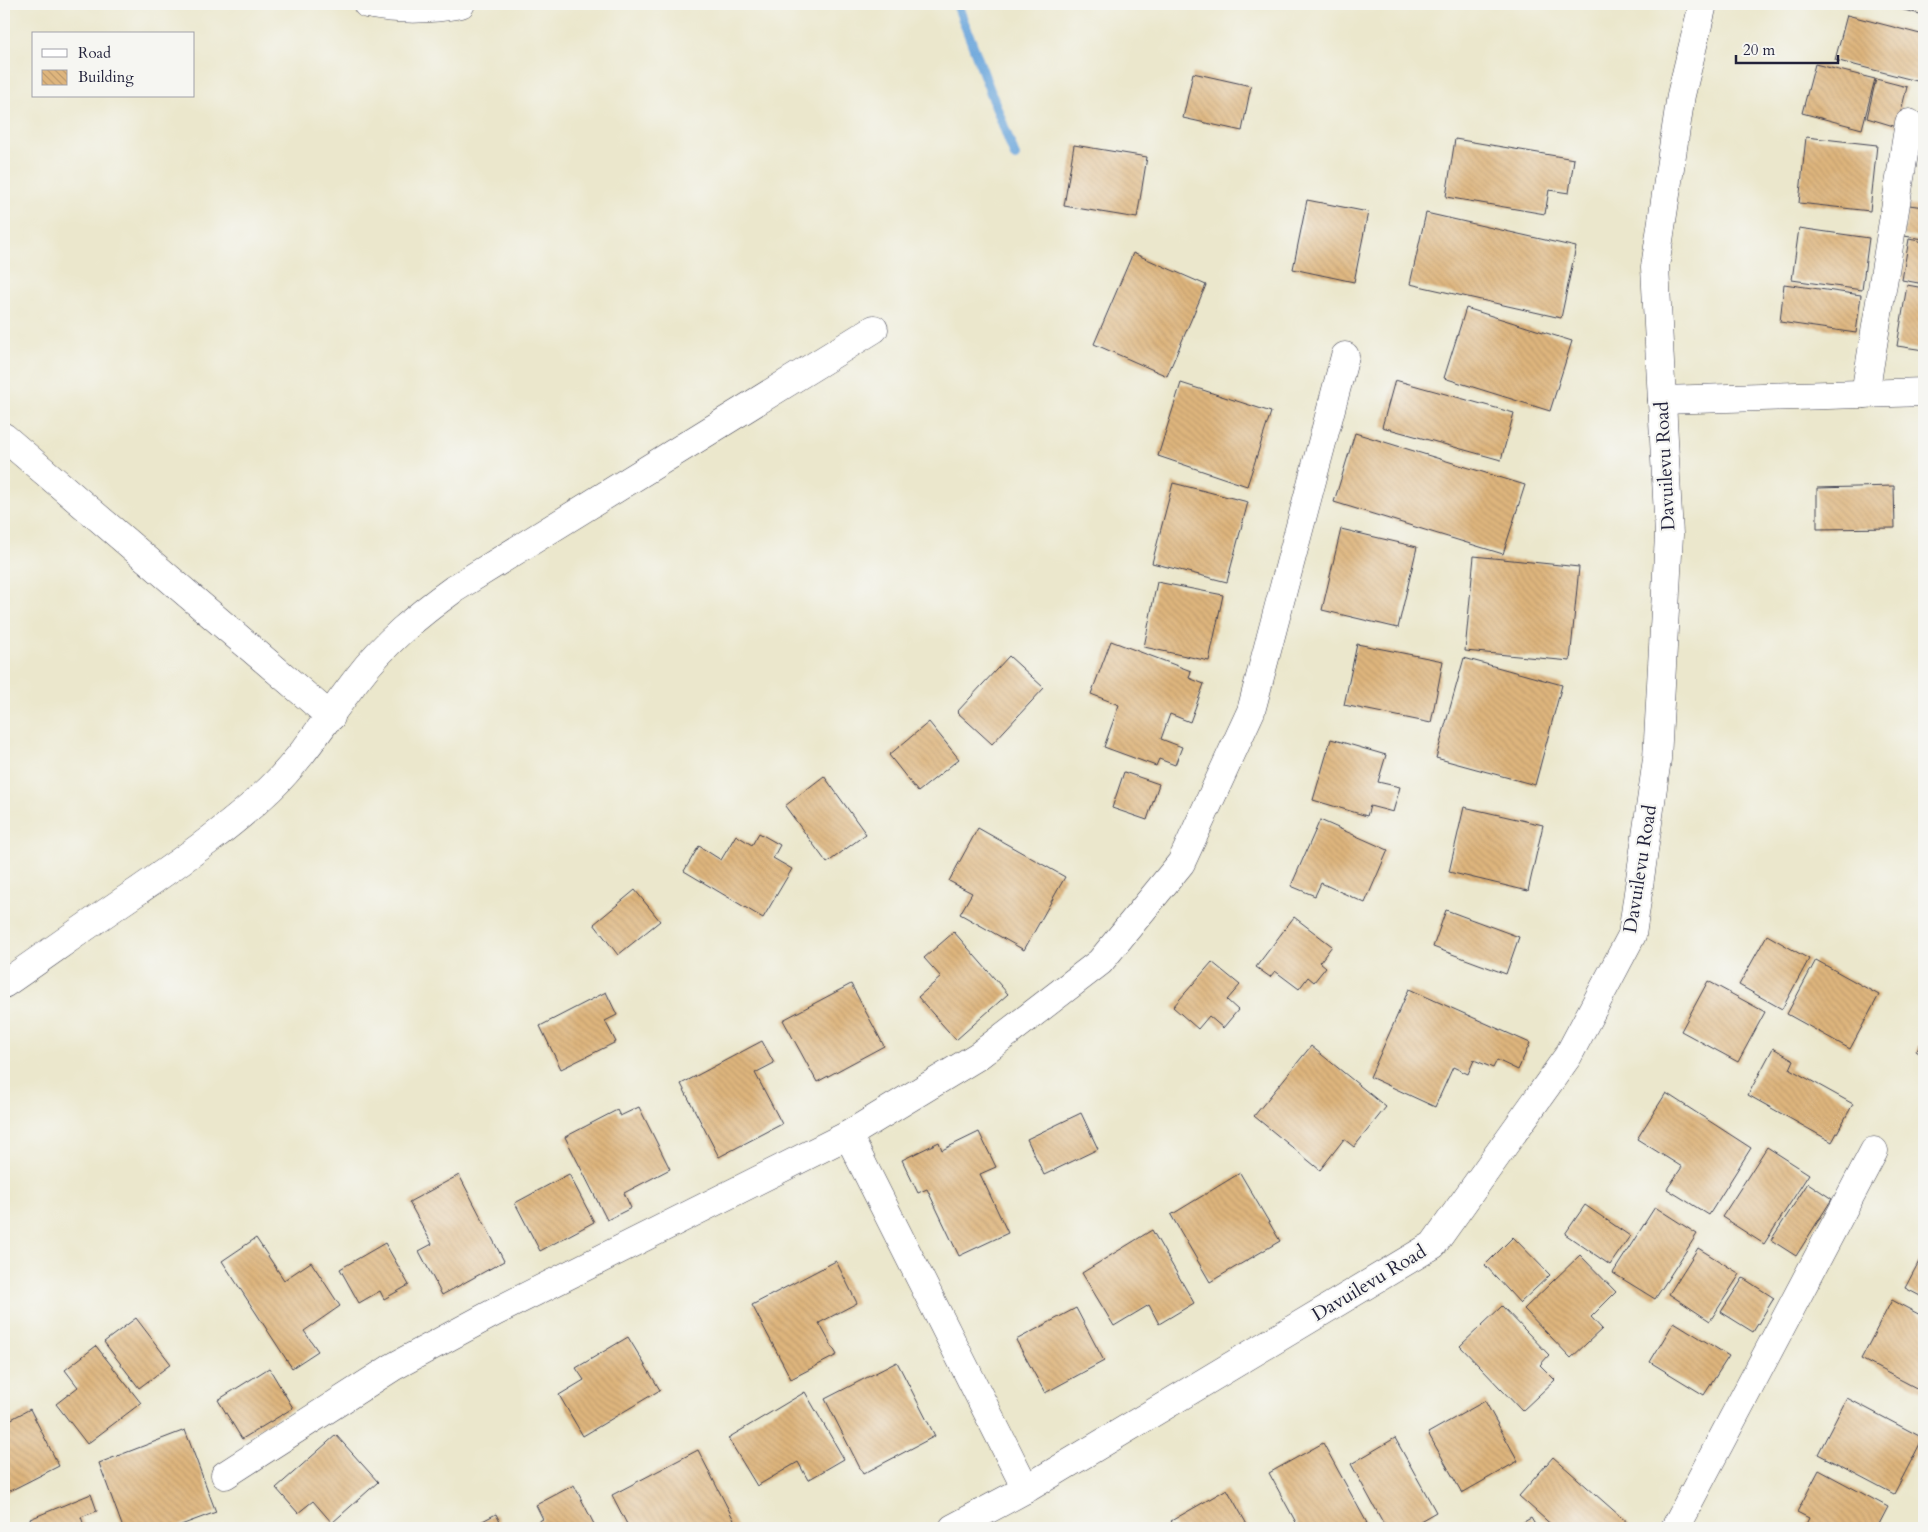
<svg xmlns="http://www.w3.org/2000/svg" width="1928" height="1532" font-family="Cardo,serif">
	<defs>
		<pattern id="building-back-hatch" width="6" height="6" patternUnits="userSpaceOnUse" patternTransform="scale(1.25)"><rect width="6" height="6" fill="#deb57d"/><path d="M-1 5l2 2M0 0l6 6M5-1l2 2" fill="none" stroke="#be9b6d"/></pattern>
	</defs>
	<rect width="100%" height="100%" fill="#f6f6f2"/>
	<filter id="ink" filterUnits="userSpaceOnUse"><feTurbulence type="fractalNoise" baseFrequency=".02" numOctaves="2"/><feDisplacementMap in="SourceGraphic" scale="10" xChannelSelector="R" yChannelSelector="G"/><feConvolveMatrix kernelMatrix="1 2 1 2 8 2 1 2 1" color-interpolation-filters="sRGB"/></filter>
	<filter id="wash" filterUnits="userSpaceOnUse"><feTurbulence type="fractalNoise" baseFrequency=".0096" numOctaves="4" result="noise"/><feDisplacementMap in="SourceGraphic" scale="20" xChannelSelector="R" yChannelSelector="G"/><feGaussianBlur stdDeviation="1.12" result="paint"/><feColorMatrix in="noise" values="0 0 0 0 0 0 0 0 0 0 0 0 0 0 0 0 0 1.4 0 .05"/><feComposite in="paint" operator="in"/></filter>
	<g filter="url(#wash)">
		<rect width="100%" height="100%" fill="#ebe7cc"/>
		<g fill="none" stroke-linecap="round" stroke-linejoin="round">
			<path stroke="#6ba6db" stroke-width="10" d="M957 4 1015 156"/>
		</g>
		<g id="blocks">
			<g fill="url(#building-back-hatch)">
				<path d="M1901 4H1924V15L1900 9Z"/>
				<path d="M1847 15 1924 35V70L1921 82 1835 60Z"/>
				<path d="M1815 64 1875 79 1862 129 1802 113Z"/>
				<path d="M1193 73 1251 86 1242 131 1183 118Z"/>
				<path d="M1876 79 1907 87 1897 127 1867 118Z"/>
				<path d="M1806 137 1877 145 1870 211 1799 203Z"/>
				<path d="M1455 139 1574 159 1569 193 1549 190 1545 214 1446 197Z"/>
				<path d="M1074 145 1147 157 1137 218 1064 206Z"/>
				<path d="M1307 200 1368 212 1354 282 1293 269Z"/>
				<path d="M1909 205 1924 207V239L1904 236Z"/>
				<path d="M1426 213 1576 247 1561 318 1410 284Z"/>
				<path d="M1799 228 1869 238 1862 290 1792 280Z"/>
				<path d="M1909 239 1924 242V284L1902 280Z"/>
				<path d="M1133 253 1206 285 1167 376 1094 344Z"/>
				<path d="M1784 284 1861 295 1856 333 1780 322Z"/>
				<path d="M1907 285 1924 288V350L1897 346Z"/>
				<path d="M1466 308 1572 341 1550 411 1444 378Z"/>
				<path d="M1395 380 1514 413 1501 460 1382 427Z"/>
				<path d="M1181 383 1271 412 1247 486 1158 456Z"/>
				<path d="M1355 433 1525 485 1503 554 1334 502Z"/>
				<path d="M1173 483 1248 502 1227 582 1152 563Z"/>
				<path d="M1894 486 1895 528 1817 529V488Z"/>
				<path d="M1341 529 1417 547 1398 628 1322 610Z"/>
				<path d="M1474 556 1579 567 1570 661 1465 651Z"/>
				<path d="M1157 582 1223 595 1209 661 1144 647Z"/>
				<path d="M1111 641 1191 671 1189 678 1204 684 1190 722 1170 714 1161 739 1182 747 1175 765 1159 759 1156 766 1104 747 1119 705 1091 694Z"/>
				<path d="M1357 644 1443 661 1431 723 1344 705Z"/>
				<path d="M1009 656 1044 688 992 744 957 712Z"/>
				<path d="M1464 658 1562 685 1535 785 1436 758Z"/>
				<path d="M929 722 959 759 918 792 889 755Z"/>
				<path d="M1331 739 1386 755 1378 782 1400 787 1393 812 1370 806 1367 816 1313 800Z"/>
				<path d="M1124 772 1159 784 1147 820 1112 808Z"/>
				<path d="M824 776 866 834 827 863 785 806Z"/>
				<path d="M1464 807 1543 825 1528 891 1449 872Z"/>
				<path d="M1320 820 1388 850 1365 903 1321 883 1315 896 1291 886Z"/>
				<path d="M978 828 1065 877 1024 950 960 914 972 893 949 881Z"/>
				<path d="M759 833 780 845 773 858 792 869 763 918 684 871 699 846 721 860 736 835 752 845Z"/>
				<path d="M635 890 660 921 618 955 594 924Z"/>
				<path d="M1446 910 1519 937 1506 974 1433 947Z"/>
				<path d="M1294 917 1332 946 1320 962 1326 967 1314 982 1308 977 1299 989 1275 971 1270 977 1256 967Z"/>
				<path d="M954 932 1008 994 956 1040 918 997 941 977 924 958Z"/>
				<path d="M1767 935 1809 959 1782 1009 1739 985Z"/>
				<path d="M1816 960 1879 995 1850 1049 1787 1014Z"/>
				<path d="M1212 962 1240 985 1227 1000 1238 1010 1223 1028 1209 1016 1198 1029 1173 1007Z"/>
				<path d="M1708 981 1765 1012 1738 1062 1681 1031Z"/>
				<path d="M851 984 884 1046 817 1082 783 1020Z"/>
				<path d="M1409 989 1530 1043 1518 1070 1497 1060 1493 1068 1474 1060 1468 1074 1453 1067 1435 1107 1370 1077Z"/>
				<path d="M606 992 617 1015 605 1021 616 1042 561 1069 540 1026Z"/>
				<path d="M1924 1038V1056L1916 1051Z"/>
				<path d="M762 1041 774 1063 755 1073 782 1124 719 1157 681 1084Z"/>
				<path d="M1311 1046 1386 1107 1354 1147 1344 1139 1320 1170 1254 1116Z"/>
				<path d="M1773 1048 1794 1060 1790 1069 1853 1104 1832 1142 1748 1095Z"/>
				<path d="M1666 1093 1751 1148 1709 1215 1667 1189 1682 1167 1637 1139Z"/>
				<path d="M639 1107 670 1169 624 1193 631 1208 607 1220 565 1137 617 1110 620 1116Z"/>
				<path d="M1081 1113 1098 1149 1044 1175 1027 1139Z"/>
				<path d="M979 1132 996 1167 980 1174 1008 1233 959 1256 927 1189 918 1193 902 1160 939 1142 942 1150Z"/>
				<path d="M1767 1147 1809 1174 1764 1244 1722 1217Z"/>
				<path d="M1240 1173 1280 1241 1210 1282 1171 1215Z"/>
				<path d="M569 1174 594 1222 540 1251 515 1203Z"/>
				<path d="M459 1175 504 1261 442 1295 419 1251 432 1244 409 1202Z"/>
				<path d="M1808 1183 1832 1199 1796 1256 1771 1240Z"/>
				<path d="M1585 1205 1630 1236 1610 1265 1565 1234Z"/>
				<path d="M1655 1207 1697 1234 1655 1299 1613 1273Z"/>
				<path d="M1152 1230 1194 1303 1159 1324 1149 1305 1114 1326 1082 1273Z"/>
				<path d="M1513 1237 1550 1275 1520 1303 1485 1265Z"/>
				<path d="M256 1238 284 1280 311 1262 340 1306 304 1331 318 1351 292 1368 222 1261Z"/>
				<path d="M385 1243 409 1285 384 1299 380 1291 359 1303 340 1269Z"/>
				<path d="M1698 1248 1740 1274 1710 1321 1669 1294Z"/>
				<path d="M1924 1252V1298L1905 1288Z"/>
				<path d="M1580 1255 1616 1292 1591 1317 1602 1329 1571 1358 1524 1309Z"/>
				<path d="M836 1261 857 1303 819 1323 837 1355 791 1379 752 1305Z"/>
				<path d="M1743 1278 1774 1298 1753 1332 1721 1312Z"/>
				<path d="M1892 1300 1924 1317V1392L1861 1359Z"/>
				<path d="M1502 1306 1549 1355 1540 1365 1555 1380 1522 1411 1460 1346Z"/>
				<path d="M1076 1308 1104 1361 1045 1393 1016 1340Z"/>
				<path d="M136 1318 171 1364 139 1388 104 1342Z"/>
				<path d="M1674 1322 1729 1356 1704 1395 1650 1362Z"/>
				<path d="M628 1337 660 1390 583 1436 559 1395 584 1380 576 1368Z"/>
				<path d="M96 1346 141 1403 87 1444 56 1404 78 1387 65 1370Z"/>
				<path d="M897 1362 935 1436 863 1474 825 1399Z"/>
				<path d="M269 1368 293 1408 242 1439 218 1400Z"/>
				<path d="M805 1392 844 1459 808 1480 798 1462 757 1486 728 1438Z"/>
				<path d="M1847 1398 1923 1438 1894 1494 1818 1454Z"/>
				<path d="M1485 1401 1518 1461 1462 1493 1428 1433Z"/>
				<path d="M30 1409 59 1466 4 1494V1423Z"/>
				<path d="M185 1430 216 1512 173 1528H123L99 1463Z"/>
				<path d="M336 1435 378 1482 332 1523 313 1501 298 1513 276 1488Z"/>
				<path d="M1395 1438 1436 1512 1408 1528H1386L1351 1464Z"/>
				<path d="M1323 1443 1367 1523 1357 1528H1299L1269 1473Z"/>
				<path d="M698 1450 738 1528H629L612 1495Z"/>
				<path d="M1553 1457 1629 1524 1626 1528H1555L1519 1496Z"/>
				<path d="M1819 1470 1888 1507 1877 1528H1804L1809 1518 1797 1512Z"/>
				<path d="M574 1485 596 1528H525L543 1519 536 1505Z"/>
				<path d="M1227 1489 1249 1528H1176L1171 1521Z"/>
				<path d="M91 1494 97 1511 81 1517 85 1528H33L30 1519Z"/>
				<path d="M496 1514 503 1528H469Z"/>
				<path d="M1531 1518 1537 1528H1513Z"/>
			</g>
		</g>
	</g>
	<g filter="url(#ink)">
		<use href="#blocks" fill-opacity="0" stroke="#404051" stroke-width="1"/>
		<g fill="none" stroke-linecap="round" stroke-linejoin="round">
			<defs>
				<g id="minor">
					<path d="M367 4C397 10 430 10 461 4"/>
					<path d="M1865 394 1909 123"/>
					<path d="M1662 400 1924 392"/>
					<path d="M4 437 331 717"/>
					<path d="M4 984C49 953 93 921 138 891 184 859 229 828 270 789 304 756 328 716 357 679 384 643 418 615 454 589L874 329"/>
					<path d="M848 1135 1026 1489"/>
					<path d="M225 1475 393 1367 497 1311 848 1135 978 1056 1100 962 1181 863 1251 711 1345 356"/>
					<path d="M953 1528 1026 1489 1433 1245 1568 1056 1632 935 1657 759 1669 535 1655 267 1681 95 1703 4"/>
					<path d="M1675 1528 1874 1151"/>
				</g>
			</defs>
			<use href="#minor" stroke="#404051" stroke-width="29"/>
			<use href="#minor" stroke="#fff" stroke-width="28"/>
		</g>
	</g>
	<g text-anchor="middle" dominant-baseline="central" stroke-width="4.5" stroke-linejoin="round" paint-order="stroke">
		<g font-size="19" fill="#22223b" stroke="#f6f6f2">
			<text transform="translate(1665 466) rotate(-93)">Davuilevu Road</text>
			<text transform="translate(1640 869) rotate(-81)">Davuilevu Road</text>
			<text transform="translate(1369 1283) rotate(-31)">Davuilevu Road</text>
		</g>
	</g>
	<rect width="1928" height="1532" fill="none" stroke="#f6f6f2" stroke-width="20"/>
	<rect x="32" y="32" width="162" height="65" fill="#f6f6f2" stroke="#a1a1a9"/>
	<rect x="42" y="49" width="25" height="8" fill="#ffffff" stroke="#a1a1a9"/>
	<text x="78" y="58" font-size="15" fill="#22223b">Road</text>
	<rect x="42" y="70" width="25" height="15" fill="url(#building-back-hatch)" stroke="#a1a1a9"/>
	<text x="78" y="82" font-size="15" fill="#22223b">Building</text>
	<path d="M1736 55v8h102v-8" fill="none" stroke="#22223b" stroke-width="2.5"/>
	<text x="1743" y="55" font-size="15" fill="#22223b" stroke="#f6f6f2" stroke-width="4" paint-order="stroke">20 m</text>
</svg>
